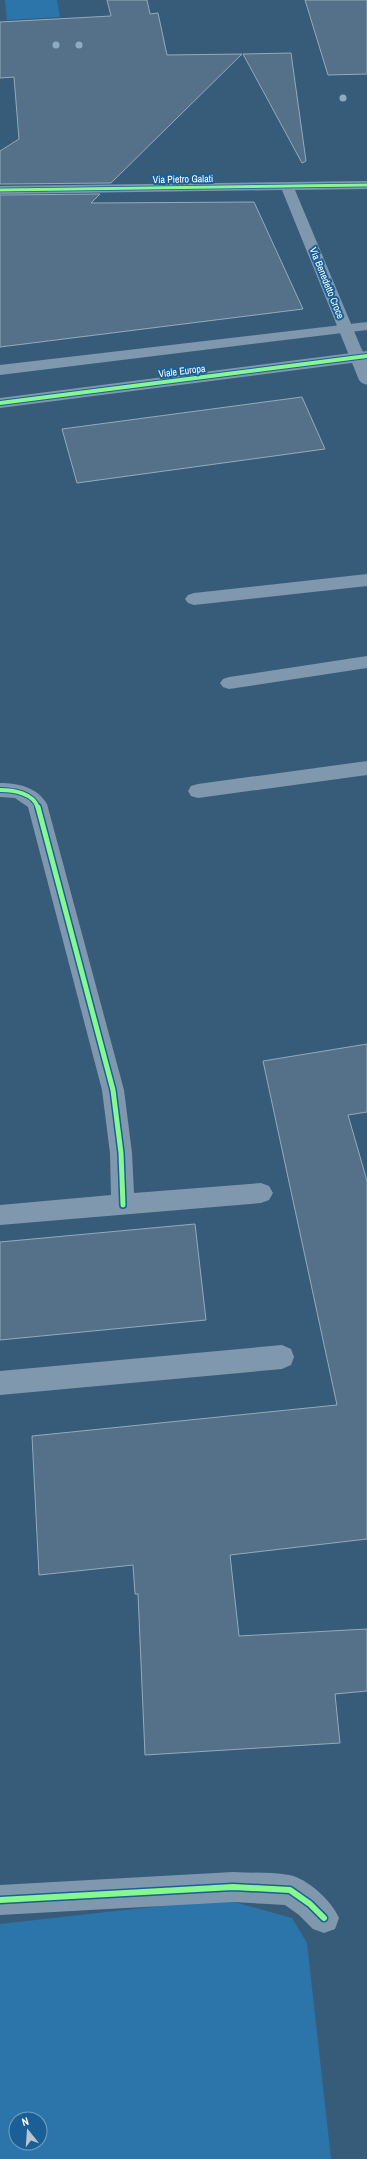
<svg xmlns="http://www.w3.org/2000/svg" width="367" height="2159" font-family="'Archivo Narrow',sans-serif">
	<rect width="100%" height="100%" fill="#375c7a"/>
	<g fill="#2c75ab" fill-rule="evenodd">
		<path d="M5 0H57L60 17 7 20Z"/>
		<path d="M223 1899 292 1918 307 1943 331 2159H0V1924ZM16 2119H40V2143H16Z"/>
	</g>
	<g fill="#547189" stroke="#94aaba">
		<path d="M107 0H147L150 14 158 13 167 55 242 54 111 183 0 184V151L19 139 14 77 0 78V22L111 16Z"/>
		<path d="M305 0H367V74L328 75Z"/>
		<path d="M291 53 306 161 302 163 243 54Z"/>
		<path d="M100 194 91 203 254 202 303 309 0 347V195Z"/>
		<path d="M302 397 325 449 77 483 62 429Z"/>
		<path d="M367 1044V1112L348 1115 367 1181V1539L230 1555 239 1636 367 1629V1691L335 1694 340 1743 145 1755 138 1594H135L133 1565 39 1575 32 1436 337 1405 263 1061Z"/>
		<path d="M195 1224 206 1320 0 1340V1242Z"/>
	</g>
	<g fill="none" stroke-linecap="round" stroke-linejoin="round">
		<g fill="#8098ad" fill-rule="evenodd">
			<path d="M367 181V189L295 190 367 362V385L362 383 359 380 282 190 0 194V186Z"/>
			<path d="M367 574V586L194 605 188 603 185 599 188 595 194 593Z"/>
			<path d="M367 656V668L229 689 223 687 220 683 223 679 229 677Z"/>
			<path d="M367 761V775L198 798 191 796 188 791 191 786 198 784Z"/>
			<path d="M0 783C18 783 37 787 47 804L124 1090 132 1153 134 1193 261 1183 269 1186 273 1193 269 1200 261 1203 0 1225V1205L111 1195 110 1153 102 1090 28 807 15 798 0 797Z"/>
			<path d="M282 1345 291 1349 294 1357 291 1365 282 1369 0 1395V1371Z"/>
			<path d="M233 1872C251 1873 271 1872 289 1875 307 1878 332 1901 339 1918L335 1929 324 1933 313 1929 299 1915 285 1905 233 1902 0 1915V1885Z"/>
		</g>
		<g fill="#8098ad" fill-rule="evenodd">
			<path d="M367 322V330L0 375V365Z"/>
			<path d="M367 351V361L0 408V398Z"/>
		</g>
		<defs>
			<path id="cycleway-far3" d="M0 190 367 185"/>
			<g id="cycleway-far2">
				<path d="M0 403 367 356"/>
				<path d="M0 790C13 790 34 793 38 808"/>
			</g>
			<path id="cycleway-far1" d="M38 807 113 1090 121 1153 123 1205"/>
			<path id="cycleway" d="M0 1900 233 1887 290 1890 310 1904 324 1918"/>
		</defs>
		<use href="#cycleway-far3" stroke="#1a6097" stroke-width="4.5"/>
		<use href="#cycleway-far2" stroke="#1a6097" stroke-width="6"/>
		<use href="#cycleway-far1" stroke="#1a6097" stroke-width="8"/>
		<use href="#cycleway" stroke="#1a6097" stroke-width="9"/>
		<use href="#cycleway-far3" stroke="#87f88f" stroke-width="3"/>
		<use href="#cycleway-far2" stroke="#87f88f" stroke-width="4"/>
		<use href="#cycleway-far1" stroke="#87f88f" stroke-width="5"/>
		<use href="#cycleway" stroke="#87f88f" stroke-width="6"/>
	</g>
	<g fill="#8dabc1">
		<circle cx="56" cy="45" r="3.5"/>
		<circle cx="79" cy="45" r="3.5"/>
		<circle cx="343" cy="98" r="3.5"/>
	</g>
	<g text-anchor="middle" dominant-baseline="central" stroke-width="4" stroke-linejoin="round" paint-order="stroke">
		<g font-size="10" fill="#fff" stroke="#1a6097">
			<text transform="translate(183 179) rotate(-1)">Via Pietro Galati</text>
			<text transform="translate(327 283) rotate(68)">Via Benedetto Croce</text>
			<text transform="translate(182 371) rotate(-7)">Viale Europa</text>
		</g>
	</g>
	<g transform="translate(28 2131) rotate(343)"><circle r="19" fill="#1a6097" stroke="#76a0c1"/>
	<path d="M0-3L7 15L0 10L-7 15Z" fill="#b9c6d0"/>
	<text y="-6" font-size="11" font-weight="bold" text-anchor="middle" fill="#ffffff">N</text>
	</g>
</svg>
